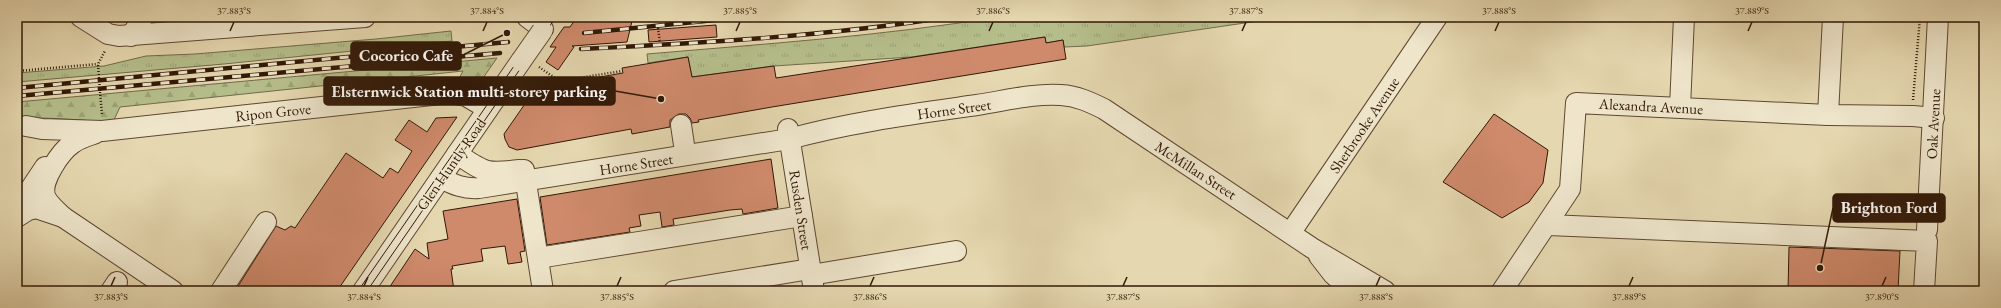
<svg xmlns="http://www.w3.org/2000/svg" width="2001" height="308" font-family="'EB Garamond',serif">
	<defs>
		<pattern id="grass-tufts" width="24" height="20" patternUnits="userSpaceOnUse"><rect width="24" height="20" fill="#b5be8b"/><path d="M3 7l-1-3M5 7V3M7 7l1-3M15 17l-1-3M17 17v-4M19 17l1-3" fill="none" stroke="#9ca376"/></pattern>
		<pattern id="forest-firs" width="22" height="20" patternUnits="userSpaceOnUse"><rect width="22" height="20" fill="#b5be8b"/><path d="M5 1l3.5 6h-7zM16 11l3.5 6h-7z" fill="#9ca376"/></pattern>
	</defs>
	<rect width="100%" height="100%" fill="#e5d7af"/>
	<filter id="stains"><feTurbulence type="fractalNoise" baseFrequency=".005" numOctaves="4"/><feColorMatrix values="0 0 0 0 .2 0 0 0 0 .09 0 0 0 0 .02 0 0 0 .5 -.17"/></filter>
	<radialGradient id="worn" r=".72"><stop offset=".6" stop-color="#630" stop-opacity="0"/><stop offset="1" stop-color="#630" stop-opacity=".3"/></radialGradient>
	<g fill="url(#grass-tufts)" stroke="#736b49">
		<path d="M998 17H1286L1087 46 1064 47 1063 40 1046 43 1045 37 911 57 774 66 692 77 688 57 648 63 647 54C764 44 882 36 998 17Z"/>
		<path d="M451 31 452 41 224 64 17 82V73L104 66 146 56 195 54 376 39Z"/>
	</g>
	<path fill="url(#forest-firs)" stroke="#736b49" d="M497 58 474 91 455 86 463 71 120 107 113 122C81 121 49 116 17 119V102Z"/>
	<g fill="#cf8a6c" stroke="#311807">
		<path d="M577 17H633L627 42 572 46 574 47 558 70 546 62 556 47H550L564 27H570Z"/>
		<path d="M716 25 717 37 649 42 648 30Z"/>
		<path d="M1045 37 1046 43 1063 40 1066 59 772 107 698 120 699 122 692 123 690 118 686 114H679L670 120V127L632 134 631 129 517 150 509 147 505 139 504 134 536 88 623 73 622 68 688 57 692 77 774 66 776 78Z"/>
		<path d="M1494 114 1548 150 1543 183 1529 202 1502 218 1443 182Z"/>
		<path d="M457 117 337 291H235L276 226 285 230 291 226 295 228 346 153 383 178 390 168 398 173 412 151 395 140 409 120 427 132 436 118Z"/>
		<path d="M771 159 778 208 743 214 742 209 730 210 673 219 674 225 662 227 660 212 639 215 641 226 629 228 630 232 547 245 540 197Z"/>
		<path d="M517 199 525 251 520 252 522 262 508 264 505 246 481 249 483 261 452 266 453 269H451L454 291H387L415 249 429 259 427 243 448 239 443 211Z"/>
		<path d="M1789 247 1900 251 1898 291H1788Z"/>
	</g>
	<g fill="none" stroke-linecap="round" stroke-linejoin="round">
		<defs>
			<g id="minor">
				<path d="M81 17 108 34 119 36 365 17"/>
				<path d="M527 17 543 29"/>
				<path d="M131 36 143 17"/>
				<path d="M1680 107 1684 17"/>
				<path d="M1828 115 1833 17"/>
				<path d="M681 125 684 145"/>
				<path d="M26 126 42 129 102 131 450 93 466 96 488 109"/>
				<path d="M788 129 814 291"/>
				<path d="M457 154C486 173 485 174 520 170"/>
				<path d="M524 170 543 291"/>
				<path d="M441 178C454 185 464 189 479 188L789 139C851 122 914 114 977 105 1004 101 1034 93 1061 95 1077 96 1090 102 1104 109L1312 248 1385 291"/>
				<path d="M17 209 45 167"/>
				<path d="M17 217 28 210 36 208 63 217 173 291"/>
				<path d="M63 217C57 211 48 204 45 196 40 181 61 151 73 143 80 138 88 136 96 133"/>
				<path d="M1548 225 1927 241 1924 291"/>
				<path d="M1927 230 1938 17"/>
				<path d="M1291 232 1437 17"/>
				<path d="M1319 256 1333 274 1352 291"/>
				<path d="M538 258 802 216"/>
				<path d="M811 275 956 251"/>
				<path d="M111 291 117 282"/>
				<path d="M221 291 266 222"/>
				<path d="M363 291 521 61"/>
				<path d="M674 291 810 269"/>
				<path d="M1502 291 1570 189 1576 103 1828 115 1913 116 1934 118"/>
			</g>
		</defs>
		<use href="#minor" stroke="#5e4831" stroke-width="22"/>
		<g stroke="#311807" stroke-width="2.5" stroke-dasharray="1 2" stroke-linecap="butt">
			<path d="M658 28 660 43"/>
			<path d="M539 67 562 83"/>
			<path d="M17 71 98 64"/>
			<path d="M99 78 98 64 105 51"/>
			<path d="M560 81 622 71"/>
			<path d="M100 92 102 115"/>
			<path d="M1913 100 1920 17"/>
		</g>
		<use href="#minor" stroke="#eee5cb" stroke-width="20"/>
		<g stroke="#311807" stroke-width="1">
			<path d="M358 291 548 17"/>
			<path d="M367 291 556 17"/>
		</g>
		<defs>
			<g id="rail">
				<path d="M584 33 745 17"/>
				<path d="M581 49C704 43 827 36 949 17"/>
				<path d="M17 88 508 42"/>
				<path d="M17 96 500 53"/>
			</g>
		</defs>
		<use href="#rail" stroke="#311807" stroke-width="4.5"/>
		<use href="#rail" stroke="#eee5cb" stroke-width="3" stroke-dasharray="9" stroke-linecap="butt"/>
		<defs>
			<path id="minor-bridge" d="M521 61 542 31"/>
		</defs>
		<use href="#minor-bridge" stroke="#5e4831" stroke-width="22" stroke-linecap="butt"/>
		<path stroke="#311807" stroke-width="2.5" stroke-dasharray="1 2" stroke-linecap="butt" d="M99 78 100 92"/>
		<use href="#minor-bridge" stroke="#eee5cb" stroke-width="20"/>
	</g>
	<path fill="none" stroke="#311807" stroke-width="1.5" d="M230 31 234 22M483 31 487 22M736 31 740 22M989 31 993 22M1242 31 1246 22M1495 31 1499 22M1748 31 1752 22M111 286 115 277M364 286 368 277M617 286 621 277M870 286 874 277M1123 286 1127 277M1376 286 1380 277M1629 286 1633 277M1882 286 1886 277"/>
	<g text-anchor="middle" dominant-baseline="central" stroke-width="3" stroke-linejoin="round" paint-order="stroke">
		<g font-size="15" fill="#311807" stroke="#eee5cb">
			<text transform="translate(1651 106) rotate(3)">Alexandra Avenue</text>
			<text transform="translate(954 109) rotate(-8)">Horne Street</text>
			<text transform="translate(273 112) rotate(-6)">Ripon Grove</text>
			<text transform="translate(1933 124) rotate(-87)">Oak Avenue</text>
			<text transform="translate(1364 125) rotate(-56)">Sherbrooke Avenue</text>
			<text transform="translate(451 164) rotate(-55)">Glen Huntly Road</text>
			<text transform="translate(636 164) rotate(-9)">Horne Street</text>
			<text transform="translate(1196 170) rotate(33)">McMillan Street</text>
			<text transform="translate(801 210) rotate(81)">Rusden Street</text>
		</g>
	</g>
	<path fill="none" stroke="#311807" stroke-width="1.5" d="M507 33L461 56M661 99L615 91M1820 268L1833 208"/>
	<g fill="#311807" stroke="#eee5cb" stroke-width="1.5">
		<circle cx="507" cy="33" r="4"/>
		<circle cx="661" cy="99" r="4"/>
		<circle cx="1820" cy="268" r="4"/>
	</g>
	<g fill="#311807" stroke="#311807" stroke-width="1.5">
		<rect x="351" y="42" width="110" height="28" rx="4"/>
		<rect x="324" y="77" width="291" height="28" rx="4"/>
		<rect x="1833" y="194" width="112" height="28" rx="4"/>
	</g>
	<g font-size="16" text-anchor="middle" font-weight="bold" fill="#fff">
		<text x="406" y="61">Cocorico Cafe</text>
		<text x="469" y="97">Elsternwick Station multi-storey parking</text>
		<text x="1889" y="213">Brighton Ford</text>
	</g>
	<rect width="2001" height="308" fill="none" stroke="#e5d7af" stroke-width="44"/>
	<rect x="22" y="22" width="1957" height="264" fill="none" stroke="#311807" stroke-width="1.5"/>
	<g font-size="10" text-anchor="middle" fill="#311807">
		<text x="234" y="14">37.883°S</text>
		<text x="487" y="14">37.884°S</text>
		<text x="740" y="14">37.885°S</text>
		<text x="993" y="14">37.886°S</text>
		<text x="1246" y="14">37.887°S</text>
		<text x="1499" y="14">37.888°S</text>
		<text x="1752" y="14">37.889°S</text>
		<text x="111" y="300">37.883°S</text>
		<text x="364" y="300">37.884°S</text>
		<text x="617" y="300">37.885°S</text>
		<text x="870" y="300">37.886°S</text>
		<text x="1123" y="300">37.887°S</text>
		<text x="1376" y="300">37.888°S</text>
		<text x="1629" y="300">37.889°S</text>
		<text x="1882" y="300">37.890°S</text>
	</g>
	<rect width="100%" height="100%" filter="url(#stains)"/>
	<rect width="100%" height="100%" fill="url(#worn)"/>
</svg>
